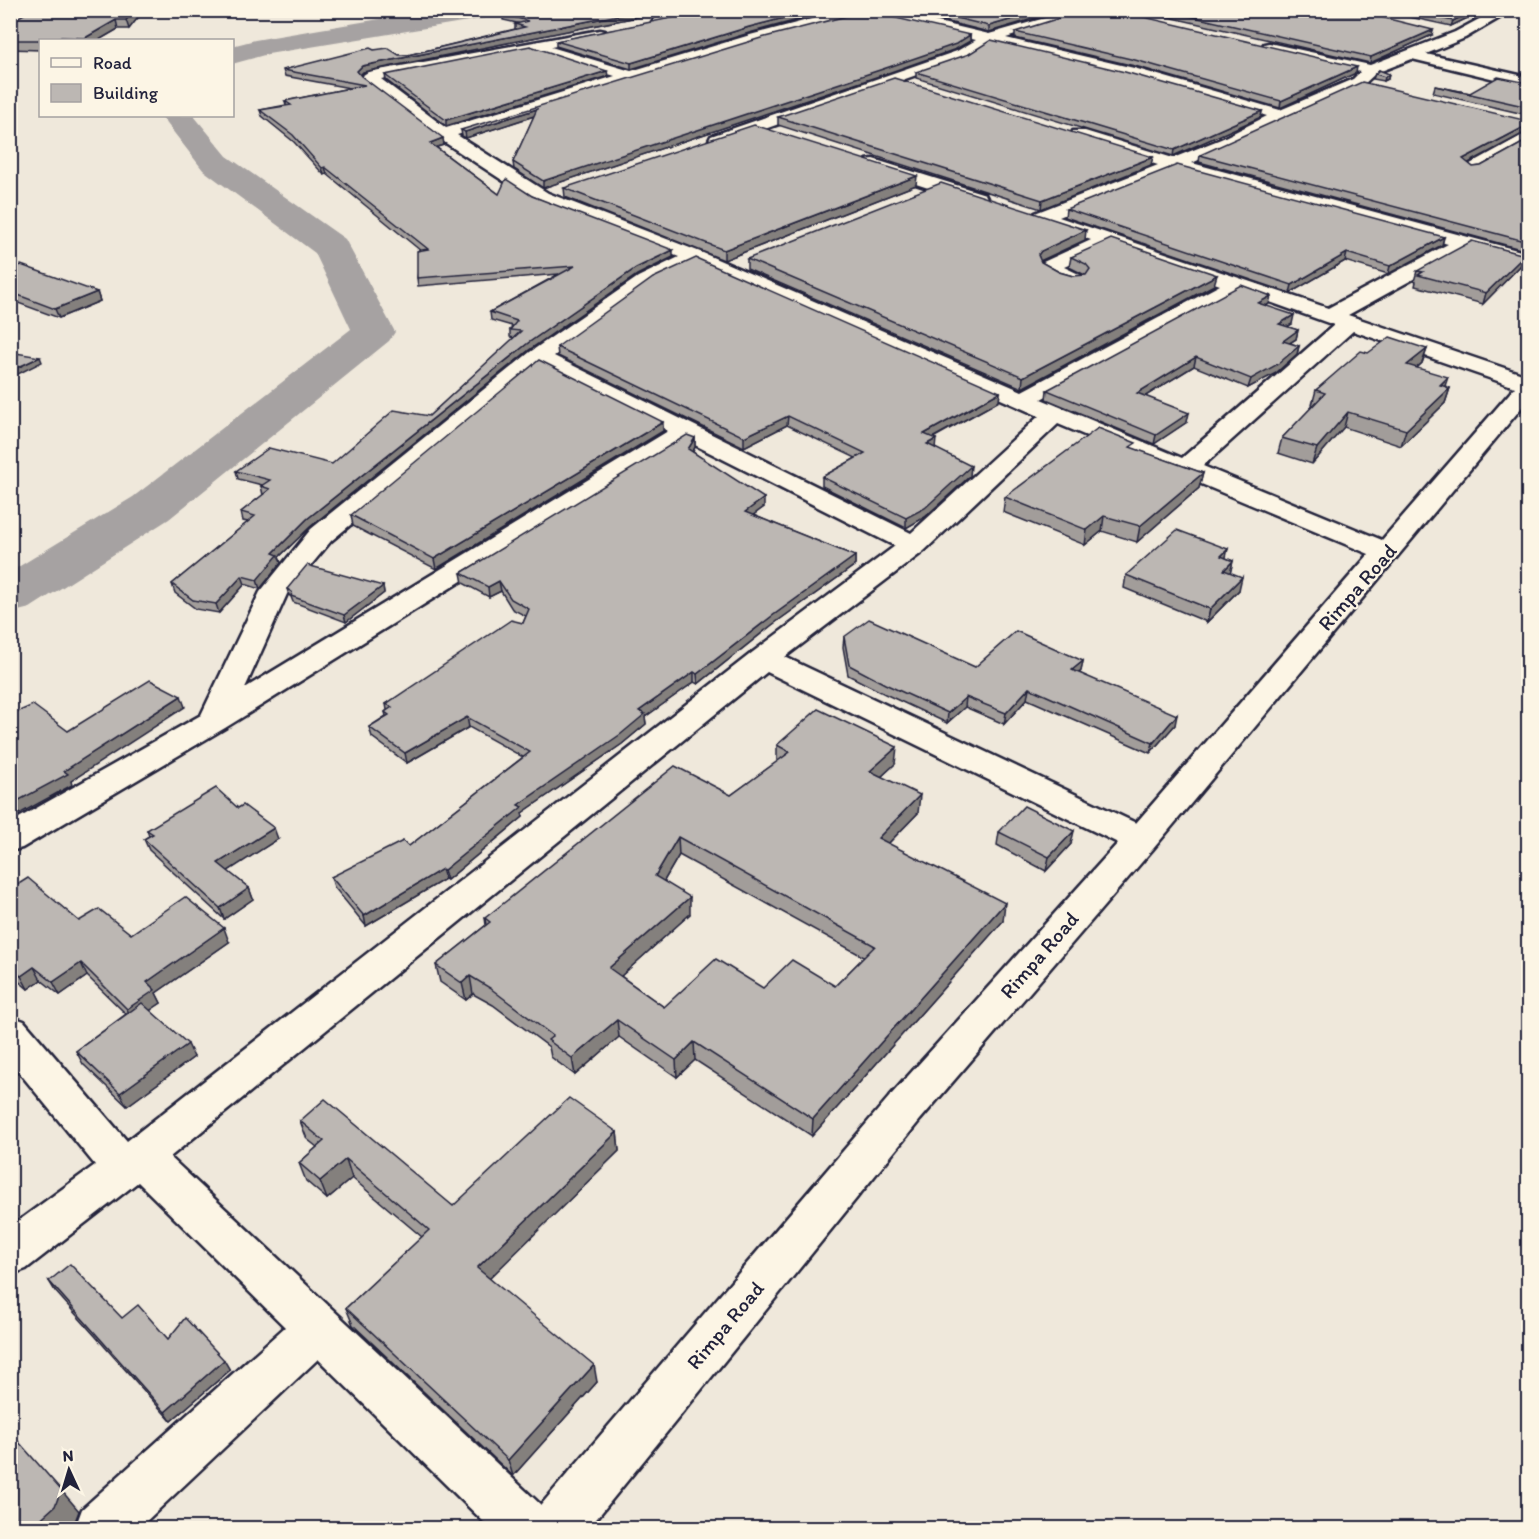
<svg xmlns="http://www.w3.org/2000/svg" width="1539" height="1539" font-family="Itim,sans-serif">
	<rect width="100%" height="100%" fill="#efe8db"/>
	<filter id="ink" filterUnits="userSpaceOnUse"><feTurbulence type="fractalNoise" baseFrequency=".0167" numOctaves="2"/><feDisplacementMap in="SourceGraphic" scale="12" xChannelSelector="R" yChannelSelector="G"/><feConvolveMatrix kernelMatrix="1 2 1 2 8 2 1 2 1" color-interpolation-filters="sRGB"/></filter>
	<g filter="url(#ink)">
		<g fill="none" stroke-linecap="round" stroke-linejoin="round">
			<g fill="#a6a2a2" fill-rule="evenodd">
				<path d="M433 10H499L495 16 486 18 268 54 232 64V46L255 40Z"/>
				<path d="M161 116H194L227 156 345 239 395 332 389 341 169 519 30 608 10 613V572L133 497 351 329 315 253 203 170Z"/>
			</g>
			<defs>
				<g id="minor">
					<path d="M690 10H716L659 26 652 22 654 19Z"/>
					<path d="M846 10H887L989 34 1073 10H1096L1006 38 1134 68 1280 110 1353 79 1360 72 1264 50 1262 47 1264 44 1269 43 1370 65 1455 32 1496 10H1513L1465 38 1426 54 1528 77V87L1412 59 1376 73 1363 85 1192 163 1528 253V265L1468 249 1348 315 1528 376V400L1153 849 920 1120 589 1528H490L318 1359 139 1528H75L82 1509 285 1327 138 1182 26 1269 10 1275V1227L95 1165 10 1061V1016L24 1021 127 1141 753 652 895 546 687 441 225 728 22 848 10 851V823L201 715 260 592 311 529 530 352 638 277 679 257 534 201 438 138 360 77 368 72 600 30 605 31V37L551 47 631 71 750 35ZM866 14 976 40 957 51 711 136 709 140 711 144H723L967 57 990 43 1125 75 1267 116 1221 139 1173 158 1085 131H1073L1071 135 1073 139 1158 165 1035 213 1033 217 1035 221 1091 240 1041 263 1038 267C1045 278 1071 287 1083 284L1086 280 1083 276 1064 267 1109 247 1220 285 1022 391 703 253 548 193 457 135 760 41ZM532 51 615 76 446 128 381 79ZM1176 170 1448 244 1328 308 1059 217ZM696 264 1039 416 911 533 554 356 652 285ZM1239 291 1334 325 1182 458 1041 399ZM1353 331 1515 387 1382 540 1203 466ZM540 367 668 431 245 688 287 594 331 541ZM1058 424 1369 554 1136 823 785 657 924 551ZM767 672 1118 843 890 1096 541 1505 170 1157Z"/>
					<path d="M1528 132V144L1478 172 1472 173 1463 168Z"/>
					<path d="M873 159 985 194 987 198 978 204 971 202 867 168 864 164 867 160Z"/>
				</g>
			</defs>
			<use href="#minor" stroke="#22223b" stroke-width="5"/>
			<use href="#minor" fill="#fcf5e5" fill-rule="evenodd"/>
		</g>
		<g fill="#a29d9a" stroke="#22223b" stroke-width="1.5" fill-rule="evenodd">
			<path d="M504 10H672L363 72 360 75 444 145 436 147 499 194 532 196 673 257 637 275 529 350 310 527 279 557 281 563 260 589 245 584 219 613 196 609 175 593 172 584 248 522 243 521 241 512 263 495 261 486 262 485 238 479 236 471 332 464 429 416 514 338 510 337V330L512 326 491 320 490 312 559 274 418 286 417 278 421 251 327 174 324 175 294 142 262 116 260 110 286 105 285 101 350 88 285 76 283 70 374 50 399 55H408L515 29V24L517 23 503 20V14H505Z"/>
			<path d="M835 10 749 33 631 69 556 46V41L710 11Z"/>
			<path d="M899 10H1063L989 32Z"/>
			<path d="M1138 10H1353L1432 35 1370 63Z"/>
			<path d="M1377 10H1484L1451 26Z"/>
			<path d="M1515 10H1528V14L1515 11Z"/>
			<path d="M140 15 129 29H118L99 40H40V50L10 49V22Z"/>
			<path d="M1015 32 1356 73 1280 108 1135 66 1015 38Z"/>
			<path d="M970 35V41L956 49 888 73 543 188 514 169 513 162 534 116 466 138 462 136 461 130Z"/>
			<path d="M1379 70 1388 79 1384 81 1373 79 1375 74Z"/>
			<path d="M916 72 1262 111 1261 117 1173 156 916 78Z"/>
			<path d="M385 75 608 76 446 126 386 80Z"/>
			<path d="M1528 83V115L1433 93 1435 86 1470 93Z"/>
			<path d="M778 117 1151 165 1041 209 778 125Z"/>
			<path d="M1528 121V131L1468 163 1473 167 1481 166 1528 140V251L1199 162 1200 155Z"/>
			<path d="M916 185 724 260 565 197 564 188Z"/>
			<path d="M1066 209 1444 237 1442 245 1388 274 1345 261 1290 293 1065 217Z"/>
			<path d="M1085 240 1041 261V262L1059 272 1073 276 1085 275 1069 267 1071 257 1214 285 1022 388 747 269V259Z"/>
			<path d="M1521 265 1483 304 1415 286 1416 282 1414 281 1417 271Z"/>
			<path d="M10 270 97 292 100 301 59 318 10 300Z"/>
			<path d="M1269 304 1266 306 1292 324 1287 327 1298 330 1296 339 1290 343 1299 346 1297 354 1276 373 1248 388 1194 366 1145 396 1187 422 1154 444 1046 399 1047 390Z"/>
			<path d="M557 347 1000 392 999 401 933 438 935 448 970 476 925 517 906 528 822 486V477L856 458 787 425 744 447 558 356Z"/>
			<path d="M1427 349 1422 363 1417 368 1445 386 1450 388 1445 403 1401 446 1344 427 1312 464 1278 453 1282 438 1313 406 1312 405 1316 390 1368 353Z"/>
			<path d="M663 431 436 569 353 526 351 515Z"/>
			<path d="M695 438V447L693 452 764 507 753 515 855 556V565L772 625 698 684 694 682 645 717 646 724 622 744 522 813 523 817 447 880 445 879 366 926 334 887 331 877 409 846 523 757 469 727 407 763 372 737 369 727 386 716 385 712 387 710 386 704 523 623 526 616 512 609 501 591 489 597 463 583 461 573Z"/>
			<path d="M1134 449 1203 473 1199 488 1137 542 1102 531 1085 545 1003 512 1005 497Z"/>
			<path d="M1226 558 1233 561 1230 573 1239 590 1207 622 1124 588 1126 575Z"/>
			<path d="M383 586 384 593 346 622 293 602 291 597 289 595 287 589Z"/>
			<path d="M844 637 975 667 1083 661 1081 671 1079 673 1175 725 1150 753 1027 699 1004 724 965 707 947 723 885 694 848 675 843 647Z"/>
			<path d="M777 745 895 764 881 777 918 813 888 844 1003 921 812 1136 695 1060 677 1077 619 1037 575 1075 551 1057 549 1047 493 1005 473 994 466 1000 440 982 436 965 486 925 485 918 731 795 777 762ZM679 855 864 957 835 986 763 988 664 1007 621 976 690 914 664 881Z"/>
			<path d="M147 830 278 839 227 871 249 888 253 899 224 919 149 850 144 839 149 836Z"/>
			<path d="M999 832 1071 844 1046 871 997 845Z"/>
			<path d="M10 881 79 921 131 934 229 942 156 993 161 1003 150 1010 194 1057 127 1106 83 1064 76 1051 126 1014 87 976 60 995 41 980 28 989 10 974Z"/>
			<path d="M300 1121 453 1206 617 1132 619 1151 489 1278 597 1382 513 1476 353 1325 346 1308 422 1237 352 1178 327 1199 306 1181 299 1163 317 1147 307 1139Z"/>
			<path d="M49 1281 122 1318 168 1339 230 1370 171 1421 55 1291Z"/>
		</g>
		<g fill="#84807d" stroke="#22223b" stroke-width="1.5">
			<path d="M10 10H24L10 18Z"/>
			<path d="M135 10H148L140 15 129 29 126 20Z"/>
			<path d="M644 10H672L363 72 358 77 357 71 362 66Z"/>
			<path d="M814 10H835L749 33 631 69V63L749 27Z"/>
			<path d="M1044 10H1063L989 32V26Z"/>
			<path d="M1474 10H1484L1451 26 1453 21Z"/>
			<path d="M116 20 118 29 99 40H86L85 38Z"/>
			<path d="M1433 30 1432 35 1370 63 1371 57Z"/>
			<path d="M970 35V41L956 49 888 73 543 188V181Z"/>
			<path d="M1357 67 1356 73 1280 108 1281 101Z"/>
			<path d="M607 71 608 76 446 126V120Z"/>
			<path d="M1389 74 1388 79 1384 81 1385 77Z"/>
			<path d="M537 109V115L466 138 465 132Z"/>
			<path d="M1262 111 1261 117 1173 156 1174 150Z"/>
			<path d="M1528 125V131L1461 167 1463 159Z"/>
			<path d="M443 138 444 145 431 149 430 143Z"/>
			<path d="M1153 157 1151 165 1041 209 1042 200Z"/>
			<path d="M325 167 327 174 324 175 322 168Z"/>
			<path d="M917 176 916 185 724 260V250Z"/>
			<path d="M1086 230 1085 240 1040 261 1038 255 1041 251Z"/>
			<path d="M1444 237 1442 245 1388 274 1390 266Z"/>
			<path d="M673 250V257L637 275 529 350 310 527 279 557 281 563 260 589 257 580 273 553 307 519 528 343 636 268Z"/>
			<path d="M1347 253 1345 261 1290 293 1292 285Z"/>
			<path d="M1525 255 1521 265 1483 304 1486 293Z"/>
			<path d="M1217 275 1214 285 1022 388 1023 377Z"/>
			<path d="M97 292 100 301 59 318 55 309Z"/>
			<path d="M1271 296 1269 304 1256 312 1258 303Z"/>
			<path d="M1294 315 1292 324 1277 332 1279 324Z"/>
			<path d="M1298 330 1296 339 1280 349 1283 341Z"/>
			<path d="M1299 346 1297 354 1276 373 1248 388 1251 379Z"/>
			<path d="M1427 349 1422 363 1402 380 1407 365Z"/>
			<path d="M40 357 42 362 10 378V371Z"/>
			<path d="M1196 357 1194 366 1136 402 1137 393Z"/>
			<path d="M1448 377 1443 392 1440 385Z"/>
			<path d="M1450 388 1445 403 1401 446 1406 430Z"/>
			<path d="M1000 392 999 401 923 443 924 434Z"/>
			<path d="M1348 412 1344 427 1312 464 1317 448Z"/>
			<path d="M1189 413 1187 422 1154 444 1156 435Z"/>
			<path d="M788 416 787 425 744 447V437Z"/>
			<path d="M663 422V431L436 569 434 559Z"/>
			<path d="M695 438V447L689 458 688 449Z"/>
			<path d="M936 439 935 449 927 444Z"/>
			<path d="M971 466 970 476 925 517 906 528V518Z"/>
			<path d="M1203 473 1199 488 1137 542 1140 526Z"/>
			<path d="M764 498V507L745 521V512Z"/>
			<path d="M1104 516 1102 531 1085 545 1087 530Z"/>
			<path d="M1228 549 1225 561 1221 556Z"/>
			<path d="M855 556V565L772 625 698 684 697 674 772 616Z"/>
			<path d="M1233 561 1230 574 1224 570Z"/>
			<path d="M242 576 245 584 219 613 216 604Z"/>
			<path d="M1242 577 1239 590 1207 622 1210 609Z"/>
			<path d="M499 581 501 591 489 597 488 587Z"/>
			<path d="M383 586 384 593 346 622 344 615Z"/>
			<path d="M1083 661 1081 671 1070 681 1072 670Z"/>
			<path d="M694 672V682L645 717 646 724 622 744 522 813 523 817 447 880 444 870 518 805 639 711Z"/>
			<path d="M1029 688 1027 699 1004 724 1006 713Z"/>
			<path d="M181 696 185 707 71 781 72 785 10 819V805Z"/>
			<path d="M966 697 965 707 947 723 948 713Z"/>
			<path d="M1177 715 1175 725 1150 753 1153 743Z"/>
			<path d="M467 717 469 727 407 763 405 753Z"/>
			<path d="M897 747 895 764 869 788 870 771Z"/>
			<path d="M920 795 918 813 877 855 878 838Z"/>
			<path d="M274 828 278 839 222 875 218 863Z"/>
			<path d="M1074 831 1071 844 1046 871 1049 857Z"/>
			<path d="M678 837 679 855 657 893 655 876Z"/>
			<path d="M442 869 445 879 366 926 364 916Z"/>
			<path d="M249 888 253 899 224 919 220 908Z"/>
			<path d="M690 897V914L611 985 609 968Z"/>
			<path d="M1005 903 1003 921 812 1136 813 1119Z"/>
			<path d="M224 928 229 942 156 993 161 1003 133 1022 127 1009 147 982Z"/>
			<path d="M81 963 87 976 60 995 53 982Z"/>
			<path d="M34 967 41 980 28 989 21 976Z"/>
			<path d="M470 976 473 994 466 1000 462 983Z"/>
			<path d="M617 1020 619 1037 575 1075 572 1058Z"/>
			<path d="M694 1042 695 1060 677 1077 676 1060Z"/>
			<path d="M188 1044 194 1057 127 1106 120 1093Z"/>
			<path d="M617 1132 619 1151 482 1286 477 1268Z"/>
			<path d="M346 1159 352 1178 327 1199 320 1181Z"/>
			<path d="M224 1360 230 1370 171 1421 165 1412Z"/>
			<path d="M594 1365 597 1382 513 1476 508 1460Z"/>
			<path d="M61 1490 79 1511 73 1527 72 1528H40L36 1523Z"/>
		</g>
		<g fill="#bcb7b3" stroke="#22223b" stroke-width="1.5" fill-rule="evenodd">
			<path d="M31 10H135L126 20H116L85 38 61 37 57 40H10V22Z"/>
			<path d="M505 10H644L362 66 357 71 361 76 443 138 430 143 499 194 506 179 532 196 673 250 636 268 528 343 307 519 273 553 278 555 257 580 242 576 216 604 193 600 172 584 255 516 241 512 270 489 261 486 270 480 236 471 269 448 332 464 394 410 429 416 521 331 510 330 517 321 490 312 575 266 417 278V251L428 249 325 167 322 168 293 135 260 110 291 105 285 101 365 85 283 70 370 48 374 50 388 48 399 55H408L525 27 515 24 528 21 503 14H505Z"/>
			<path d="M814 10 749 27 631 63 556 41 711 10Z"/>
			<path d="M923 10H1044L989 26Z"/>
			<path d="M1085 10H1114L1357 67 1281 101 1135 60 1015 32Z"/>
			<path d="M1163 10H1353L1433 30 1371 57Z"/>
			<path d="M1404 10H1474L1453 21Z"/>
			<path d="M866 11 970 35 956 44 889 67 543 181 513 162 537 109 465 132 461 130 761 38Z"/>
			<path d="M991 40 1125 72 1262 111 1174 150 916 72 969 54Z"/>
			<path d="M530 46 607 71 446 120 385 75Z"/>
			<path d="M1379 70 1389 74 1385 77 1375 74Z"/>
			<path d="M1498 77 1528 83V107L1435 86 1470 93Z"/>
			<path d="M894 78 1153 157 1042 200 778 117Z"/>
			<path d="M1362 82 1528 121V125L1463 159 1473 167 1481 166 1528 140V242L1200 155Z"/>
			<path d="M754 125 917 176 724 250 564 188Z"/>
			<path d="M1177 165 1444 237 1390 266 1347 253 1292 285 1066 209Z"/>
			<path d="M941 183 1086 230 1041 251 1038 255 1041 262 1059 272 1073 276 1086 275 1090 269 1086 264 1071 257 1111 239 1217 275 1023 377 747 259Z"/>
			<path d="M1472 241 1525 255 1486 293 1418 275 1423 272 1417 271Z"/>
			<path d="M696 258 1000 392 924 434 936 439 927 444 971 466 925 508 906 518 822 477 865 453 788 416 744 437 557 347 653 278Z"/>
			<path d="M21 265 97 292 55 309 10 292V270Z"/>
			<path d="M1241 285 1271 296 1258 303 1294 315 1279 324 1298 330 1283 341 1299 346 1278 364 1251 379 1196 357 1137 393 1189 413 1156 435 1047 390Z"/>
			<path d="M1390 337 1427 349 1407 365 1448 377 1440 385 1450 388 1406 430 1348 412 1317 448 1282 438 1325 393 1316 390 1361 351 1368 353Z"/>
			<path d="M10 352 40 357 10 371Z"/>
			<path d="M539 360 663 422 434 559 351 515Z"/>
			<path d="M1098 428 1136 443 1130 447 1203 473 1140 526 1104 516 1087 530 1005 497Z"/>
			<path d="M687 435 695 438 688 449 764 498 745 512 855 556 772 616 697 674 694 672 639 711 645 714 621 734 518 805 522 807 444 870 442 869 364 916 331 877 403 841 409 846 530 752 467 717 405 753 369 727 389 715 385 712 392 707 386 704 511 620 523 623 529 609 511 599 499 581 488 587 461 573Z"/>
			<path d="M1177 530 1228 549 1221 556 1233 561 1224 570 1242 577 1210 609 1126 575Z"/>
			<path d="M307 565 383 586 344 615 291 596 292 592 287 589Z"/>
			<path d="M869 619 975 667 1016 631 1083 661 1072 670 1177 715 1153 743 1029 688 1006 713 966 697 948 713 885 684 849 665 844 637Z"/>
			<path d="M150 680 181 696 64 771 68 774 10 805V715L33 705 68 731Z"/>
			<path d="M818 709 897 747 870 771 920 795 878 838 1005 903 813 1119 694 1042 676 1060 617 1020 572 1058 548 1040 553 1036 490 988 470 976 462 983 436 965 490 922 485 918 675 766 731 795 790 752 777 745ZM678 837 875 946 835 986 792 960 763 988 716 959 664 1007 609 968 690 897 655 876Z"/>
			<path d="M216 788 238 808 243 805 274 828 218 863 249 888 220 908 144 839 153 834 147 830Z"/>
			<path d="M1024 806 1074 831 1049 857 999 832Z"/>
			<path d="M28 878 79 921 99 909 131 934 185 897 224 928 147 982 155 990 127 1009 81 963 53 982 34 967 21 976 10 967V881L17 885Z"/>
			<path d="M142 1003 188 1044 120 1093 76 1051Z"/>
			<path d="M569 1098 617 1132 477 1268 594 1365 508 1460 346 1308 429 1230 346 1159 320 1181 299 1163 324 1141 300 1121 325 1099 453 1206Z"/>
			<path d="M70 1264 122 1318 138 1305 168 1339 185 1318 224 1360 165 1412 49 1281Z"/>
			<path d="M10 1432 61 1490 55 1506 36 1523 40 1528H10Z"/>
		</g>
	</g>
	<g text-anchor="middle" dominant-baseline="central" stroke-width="4.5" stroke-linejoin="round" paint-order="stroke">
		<g font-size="21" fill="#22223b" stroke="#fcf5e5">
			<text transform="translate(1357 587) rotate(-49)">Rimpa Road</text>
			<text transform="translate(1039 955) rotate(-49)">Rimpa Road</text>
			<text transform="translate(725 1325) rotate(-50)">Rimpa Road</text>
		</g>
	</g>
	<rect width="1539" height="1539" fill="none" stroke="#fcf5e5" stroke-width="36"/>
	<rect x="18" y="18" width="1503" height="1503" fill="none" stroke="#22223b" stroke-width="2" filter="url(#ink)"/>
	<rect x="39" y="39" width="195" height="78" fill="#fcf5e5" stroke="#a5a1a1" stroke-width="1.5"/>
	<rect x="51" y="58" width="30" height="9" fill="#fcf5e5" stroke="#a5a1a1" stroke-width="1.5"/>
	<text x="93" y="69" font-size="18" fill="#22223b">Road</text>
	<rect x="51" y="84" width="30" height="18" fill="#bcb7b3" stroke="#a5a1a1" stroke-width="1.5"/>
	<text x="93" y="99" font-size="18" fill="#22223b">Building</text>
	<g transform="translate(69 1470) rotate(356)" stroke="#fcf5e5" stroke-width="4.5" paint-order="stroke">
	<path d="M0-4.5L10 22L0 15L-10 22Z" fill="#22223b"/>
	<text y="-9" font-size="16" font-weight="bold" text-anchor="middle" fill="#22223b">N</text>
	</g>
</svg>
